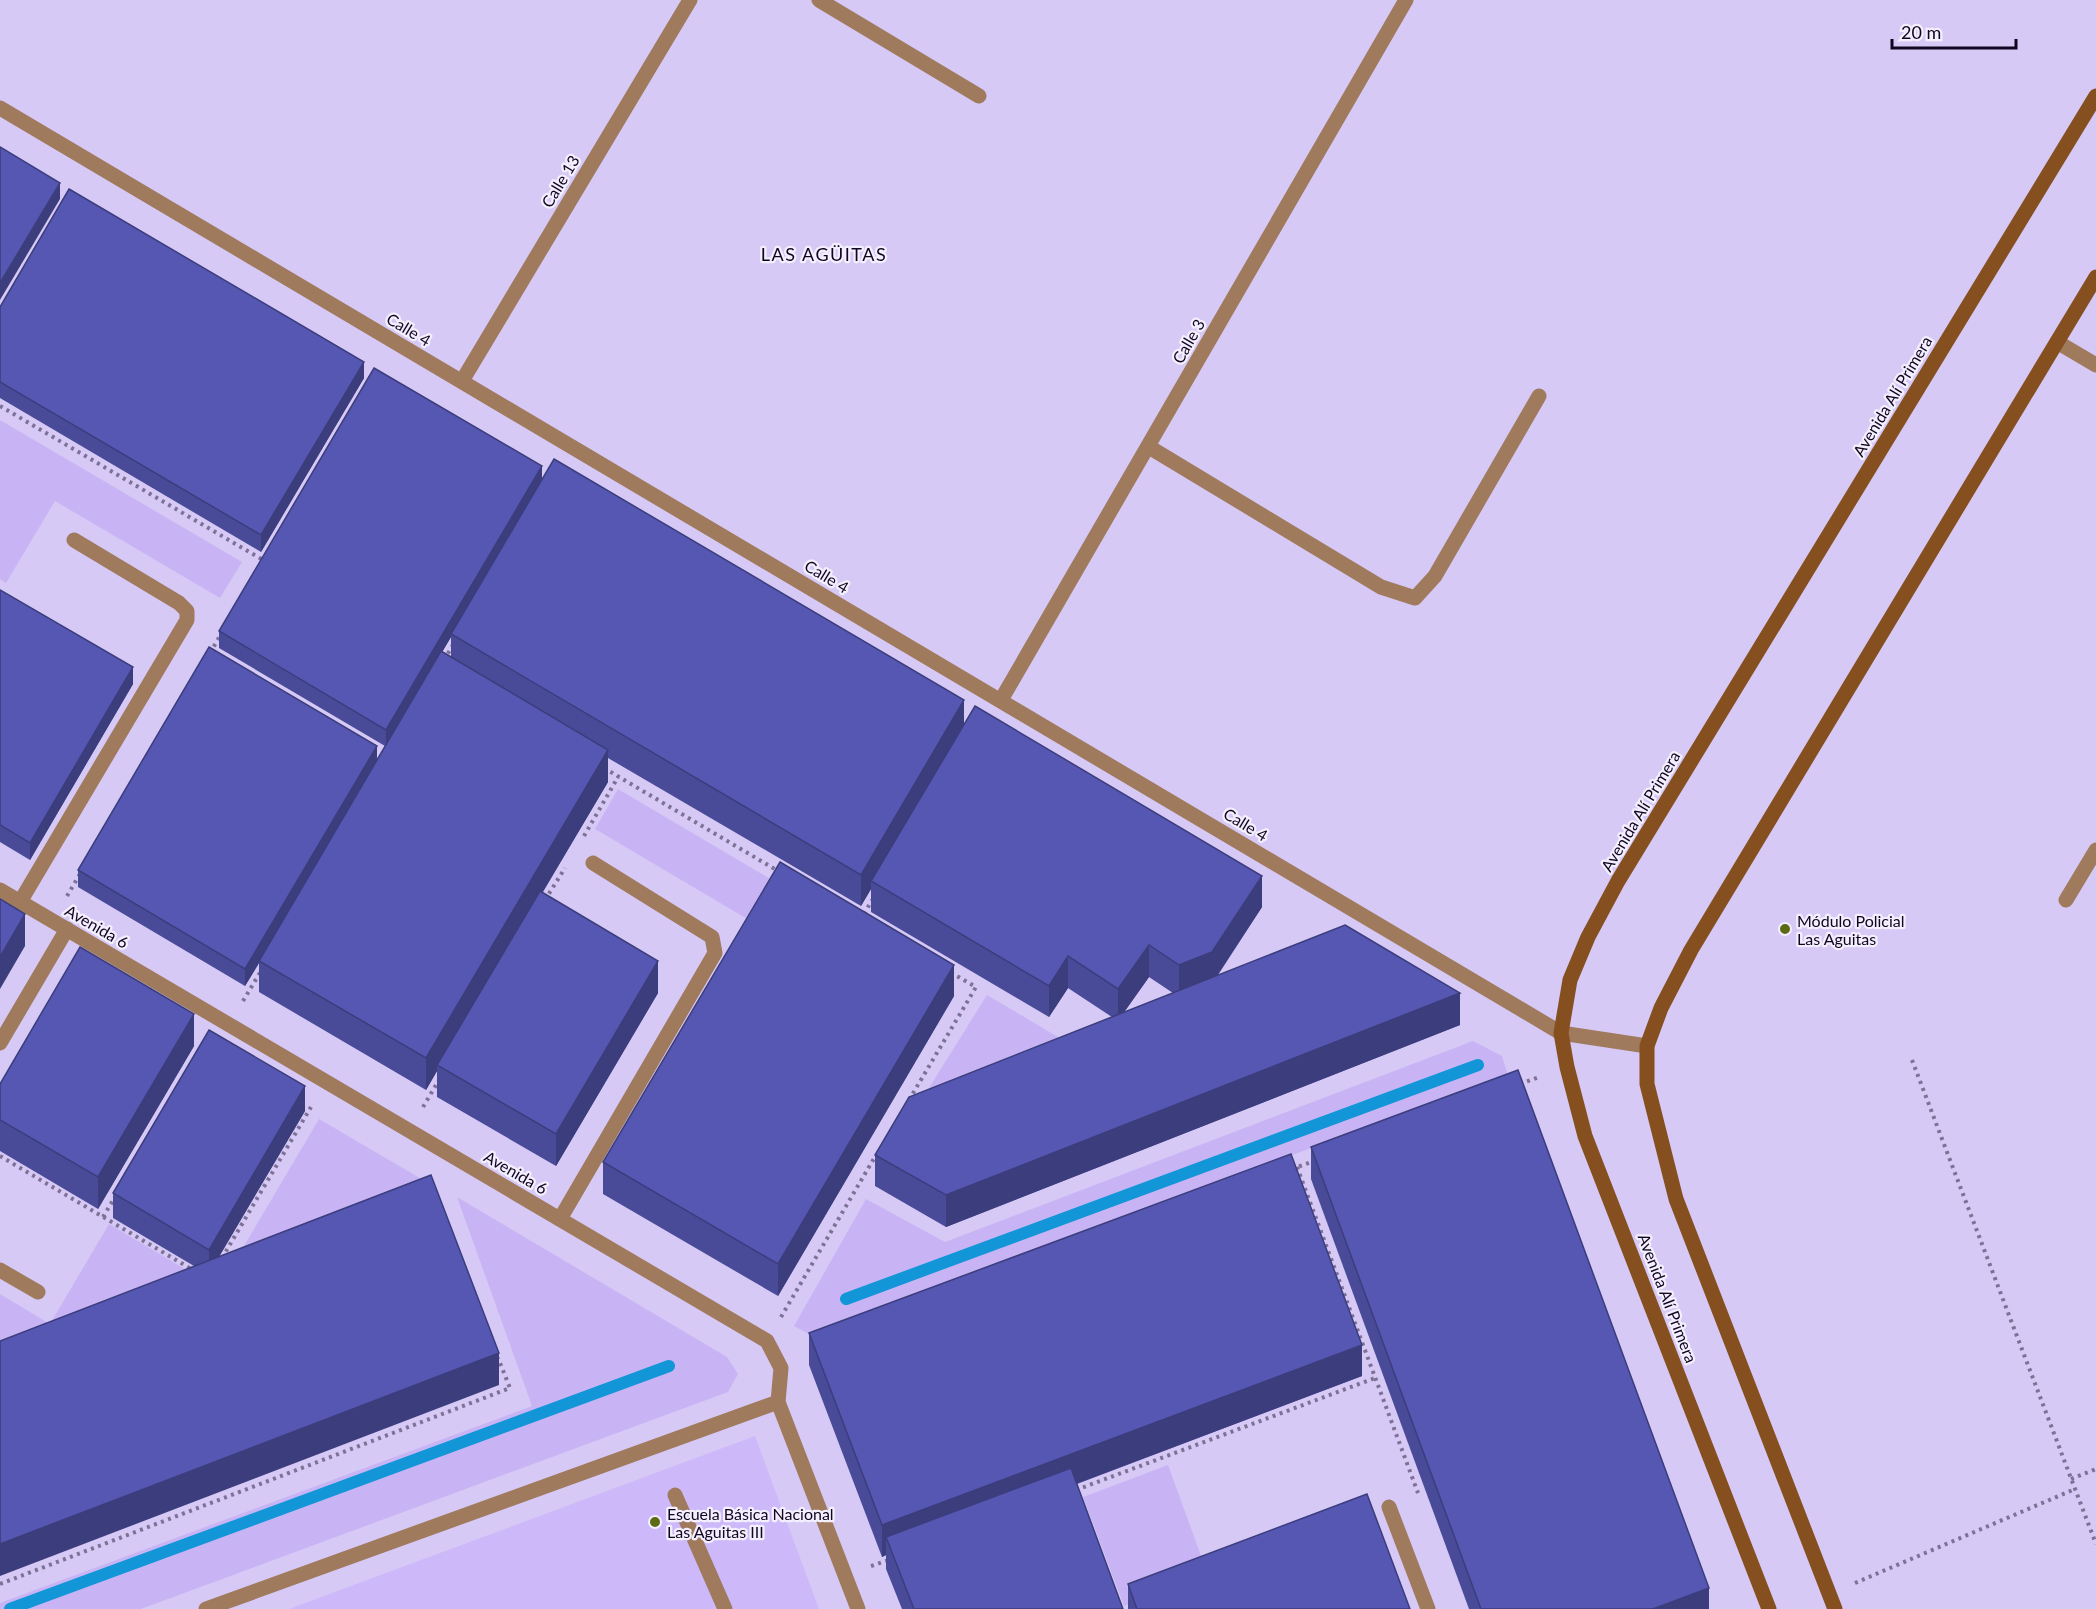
<svg xmlns="http://www.w3.org/2000/svg" width="2096" height="1609" font-family="Lato,sans-serif">
	<rect width="100%" height="100%" fill="#d6c9f5"/>
	<path fill="#cdb9f9" d="M755 1436 819 1609H289Z"/>
	<g fill="#c8b4f4">
		<path d="M0 420 242 562 220 598 55 501 6 583 0 579Z"/>
		<path d="M618 789 772 880 749 920 595 829Z"/>
		<path d="M987 995 1075 1047 914 1112Z"/>
		<path d="M1473 1041 1502 1056 1508 1075 809 1334 794 1326 866 1199 945 1242Z"/>
		<path d="M319 1119 430 1184 234 1263Z"/>
		<path d="M457 1197 727 1357 738 1374 728 1392 141 1609H0V1603L532 1406Z"/>
		<path d="M109 1224 200 1278 0 1354V1294L50 1324Z"/>
		<path d="M1168 1465 1208 1575 1124 1606 1083 1497Z"/>
	</g>
	<g fill="none" stroke-linecap="round" stroke-linejoin="round">
		<g stroke="#1396d8" stroke-width="12">
			<path d="M846 1299 1478 1065"/>
			<path d="M10 1609 669 1366"/>
		</g>
		<g stroke="#7d7195" stroke-width="4" stroke-dasharray="3 4.5" stroke-linecap="butt">
			<path d="M0 406 263 560"/>
			<path d="M210 653 221 634"/>
			<path d="M444 660 453 645"/>
			<path d="M604 768 778 871"/>
			<path d="M584 836 618 777"/>
			<path d="M67 896 80 874"/>
			<path d="M545 900 565 868"/>
			<path d="M864 914 872 900"/>
			<path d="M243 1001 261 971"/>
			<path d="M1912 1060 2096 1544"/>
			<path d="M1520 1084 1539 1077"/>
			<path d="M909 1100 976 987 950 972"/>
			<path d="M423 1107 439 1080"/>
			<path d="M0 1156 193 1270"/>
			<path d="M1297 1167 1418 1493"/>
			<path d="M1292 1169 1314 1161"/>
			<path d="M103 1217 115 1197"/>
			<path d="M222 1258 311 1107"/>
			<path d="M781 1317 876 1155"/>
			<path d="M2071 1479 2096 1469"/>
			<path d="M1076 1490 1375 1378"/>
			<path d="M871 1566 889 1560"/>
			<path d="M1855 1583 2075 1489"/>
			<path d="M0 1584 510 1388 498 1358"/>
		</g>
		<path stroke="#a07a5d" stroke-width="15" d="M675 1495 725 1609"/>
		<g stroke="#a07a5d" stroke-width="15">
			<path d="M819 0 979 96"/>
			<path d="M0 108 1561 1033 1647 1046"/>
			<path d="M2057 342 2096 365"/>
			<path d="M462 381 690 0"/>
			<path d="M1149 447 1381 587 1415 598 1435 576 1539 396"/>
			<path d="M1001 700 1406 0"/>
			<path d="M0 890 767 1341 781 1368 778 1402 858 1609"/>
			<path d="M2066 900 2096 850"/>
			<path d="M20 902 187 620V611L179 603 74 540"/>
			<path d="M0 1043 67 929"/>
			<path d="M560 1219 715 953 712 937 593 863"/>
			<path d="M0 1270 38 1292"/>
			<path d="M1389 1507 1428 1609"/>
			<path d="M206 1609 778 1402"/>
		</g>
		<g stroke="#854f1f" stroke-width="15">
			<path d="M1769 1609 1585 1136 1567 1067 1561 1033 1570 980 1588 937 1618 881 2096 96"/>
			<path d="M1835 1609 1676 1199 1647 1084V1046L1661 1008 1691 950 2096 277"/>
		</g>
	</g>
	<g fill="#494b99" fill-rule="evenodd">
		<path d="M0 307 364 378 261 552 0 398Z"/>
		<path d="M542 480 964 723 1262 907 1218 975 1460 1025 946 1227 875 1186V1155L1112 1017 1068 988 1049 1017 871 912V889L861 906 608 758V782L542 893 658 993 556 1166 437 1097V1071L426 1090 259 992V963L245 986 78 887V870L377 759 385 746 219 648V631ZM451 637V658L442 652ZM1149 977 1173 993 1124 1012Z"/>
		<path d="M0 590 133 684 30 860 0 842Z"/>
		<path d="M954 996 778 1296 603 1194V1162Z"/>
		<path d="M194 1046 98 1209 0 1151V1084Z"/>
		<path d="M305 1111 219 1256 499 1385 194 1266 113 1218V1193Z"/>
		<path d="M1311 1147 1709 1609H1469L1311 1179Z"/>
		<path d="M809 1333 1362 1376 1077 1484 1123 1609H902L886 1569V1555L882 1557 809 1365Z"/>
		<path d="M1128 1584 1410 1609H1128Z"/>
	</g>
	<g fill="#3c3d7d">
		<path d="M60 183V199L0 300V283Z"/>
		<path d="M364 362V378L261 552V535Z"/>
		<path d="M542 466V483L451 634V637L386 747V730Z"/>
		<path d="M133 667V684L30 860V843Z"/>
		<path d="M964 700V732L871 881V889L861 906V875Z"/>
		<path d="M377 746V763L259 961V963L245 986V969Z"/>
		<path d="M608 750V782L440 1066 437 1065V1071L426 1090V1058Z"/>
		<path d="M1262 876V907L1212 983 1179 996V965Z"/>
		<path d="M25 914V946L0 989V957Z"/>
		<path d="M1149 945V977L1118 1021V989Z"/>
		<path d="M1068 956V988L1049 1017V986Z"/>
		<path d="M658 961V993L556 1166V1134Z"/>
		<path d="M954 965V996L778 1296V1264Z"/>
		<path d="M1460 993V1025L946 1227V1195Z"/>
		<path d="M194 1014V1046L98 1209V1177Z"/>
		<path d="M305 1086V1111L209 1274V1250Z"/>
		<path d="M1362 1345V1376L892 1553 886 1537V1555L882 1557V1525Z"/>
		<path d="M499 1353V1385L0 1576V1544Z"/>
		<path d="M1709 1588V1609H1653Z"/>
	</g>
	<g fill="#5557b2" stroke="#3c3d7d" stroke-width="1.5">
		<path d="M0 147 60 183 0 283Z"/>
		<path d="M69 189 364 362 261 535 0 382V307Z"/>
		<path d="M374 368 542 466 386 730 219 631Z"/>
		<path d="M554 459 964 700 861 875 451 634Z"/>
		<path d="M0 590 133 667 30 843 0 825Z"/>
		<path d="M209 647 377 746 245 969 78 870Z"/>
		<path d="M441 651 608 750 426 1058 259 961Z"/>
		<path d="M975 706 1262 876 1212 952 1179 965 1149 945 1118 989 1068 956 1049 986 871 881Z"/>
		<path d="M780 862 954 965 778 1264 603 1162Z"/>
		<path d="M540 891 658 961 556 1134 437 1065Z"/>
		<path d="M0 899 25 914 0 957Z"/>
		<path d="M1345 925 1460 993 946 1195 875 1155 909 1097Z"/>
		<path d="M80 947 194 1014 98 1177 0 1120V1084Z"/>
		<path d="M209 1030 305 1086 209 1250 113 1193Z"/>
		<path d="M1518 1070 1709 1588 1653 1609H1481L1311 1147Z"/>
		<path d="M1291 1154 1362 1345 882 1525 809 1333Z"/>
		<path d="M431 1175 499 1353 0 1544V1341Z"/>
		<path d="M1071 1468 1123 1609H914L886 1537Z"/>
		<path d="M1367 1494 1410 1609H1137L1128 1584Z"/>
	</g>
	<g fill="#5c6a14" stroke="#f4effe" stroke-width="2">
		<circle cx="1785" cy="929" r="6"/>
		<circle cx="655" cy="1522" r="6"/>
	</g>
	<g text-anchor="middle" dominant-baseline="central" stroke-width="4.5" stroke-linejoin="round" paint-order="stroke">
		<g font-size="16" fill="#10061f" stroke="#f4effe">
			<text transform="translate(560 181) rotate(-59)">Calle 13</text>
			<text transform="translate(409 329) rotate(31)">Calle 4</text>
			<text transform="translate(1188 341) rotate(-60)">Calle 3</text>
			<text transform="translate(1892 396) rotate(-59)">Avenida Alí Primera</text>
			<text transform="translate(827 576) rotate(31)">Calle 4</text>
			<text transform="translate(1640 811) rotate(-59)">Avenida Alí Primera</text>
			<text transform="translate(1246 824) rotate(31)">Calle 4</text>
			<text transform="translate(97 926) rotate(30)">Avenida 6</text>
			<text transform="translate(516 1172) rotate(30)">Avenida 6</text>
			<text transform="translate(1668 1298) rotate(69)">Avenida Alí Primera</text>
		</g>
		<g font-size="16" fill="#10061f" stroke="#f4effe" text-anchor="start">
			<text x="1797" y="920">Módulo Policial<tspan x="1797" dy="18">Las Aguitas</tspan></text>
			<text x="667" y="1513">Escuela Básica Nacional<tspan x="667" dy="18">Las Aguitas III</tspan></text>
		</g>
		<g font-size="18" letter-spacing="1.5" fill="#10061f" stroke="#f4effe">
			<text x="824" y="254">LAS AGÜITAS</text>
		</g>
	</g>
	<path d="M1892 39v9h124v-9" fill="none" stroke="#10061f" stroke-width="3"/>
	<text x="1901" y="39" font-size="18" fill="#10061f" stroke="#f4effe" stroke-width="4.5" paint-order="stroke">20 m</text>
</svg>
